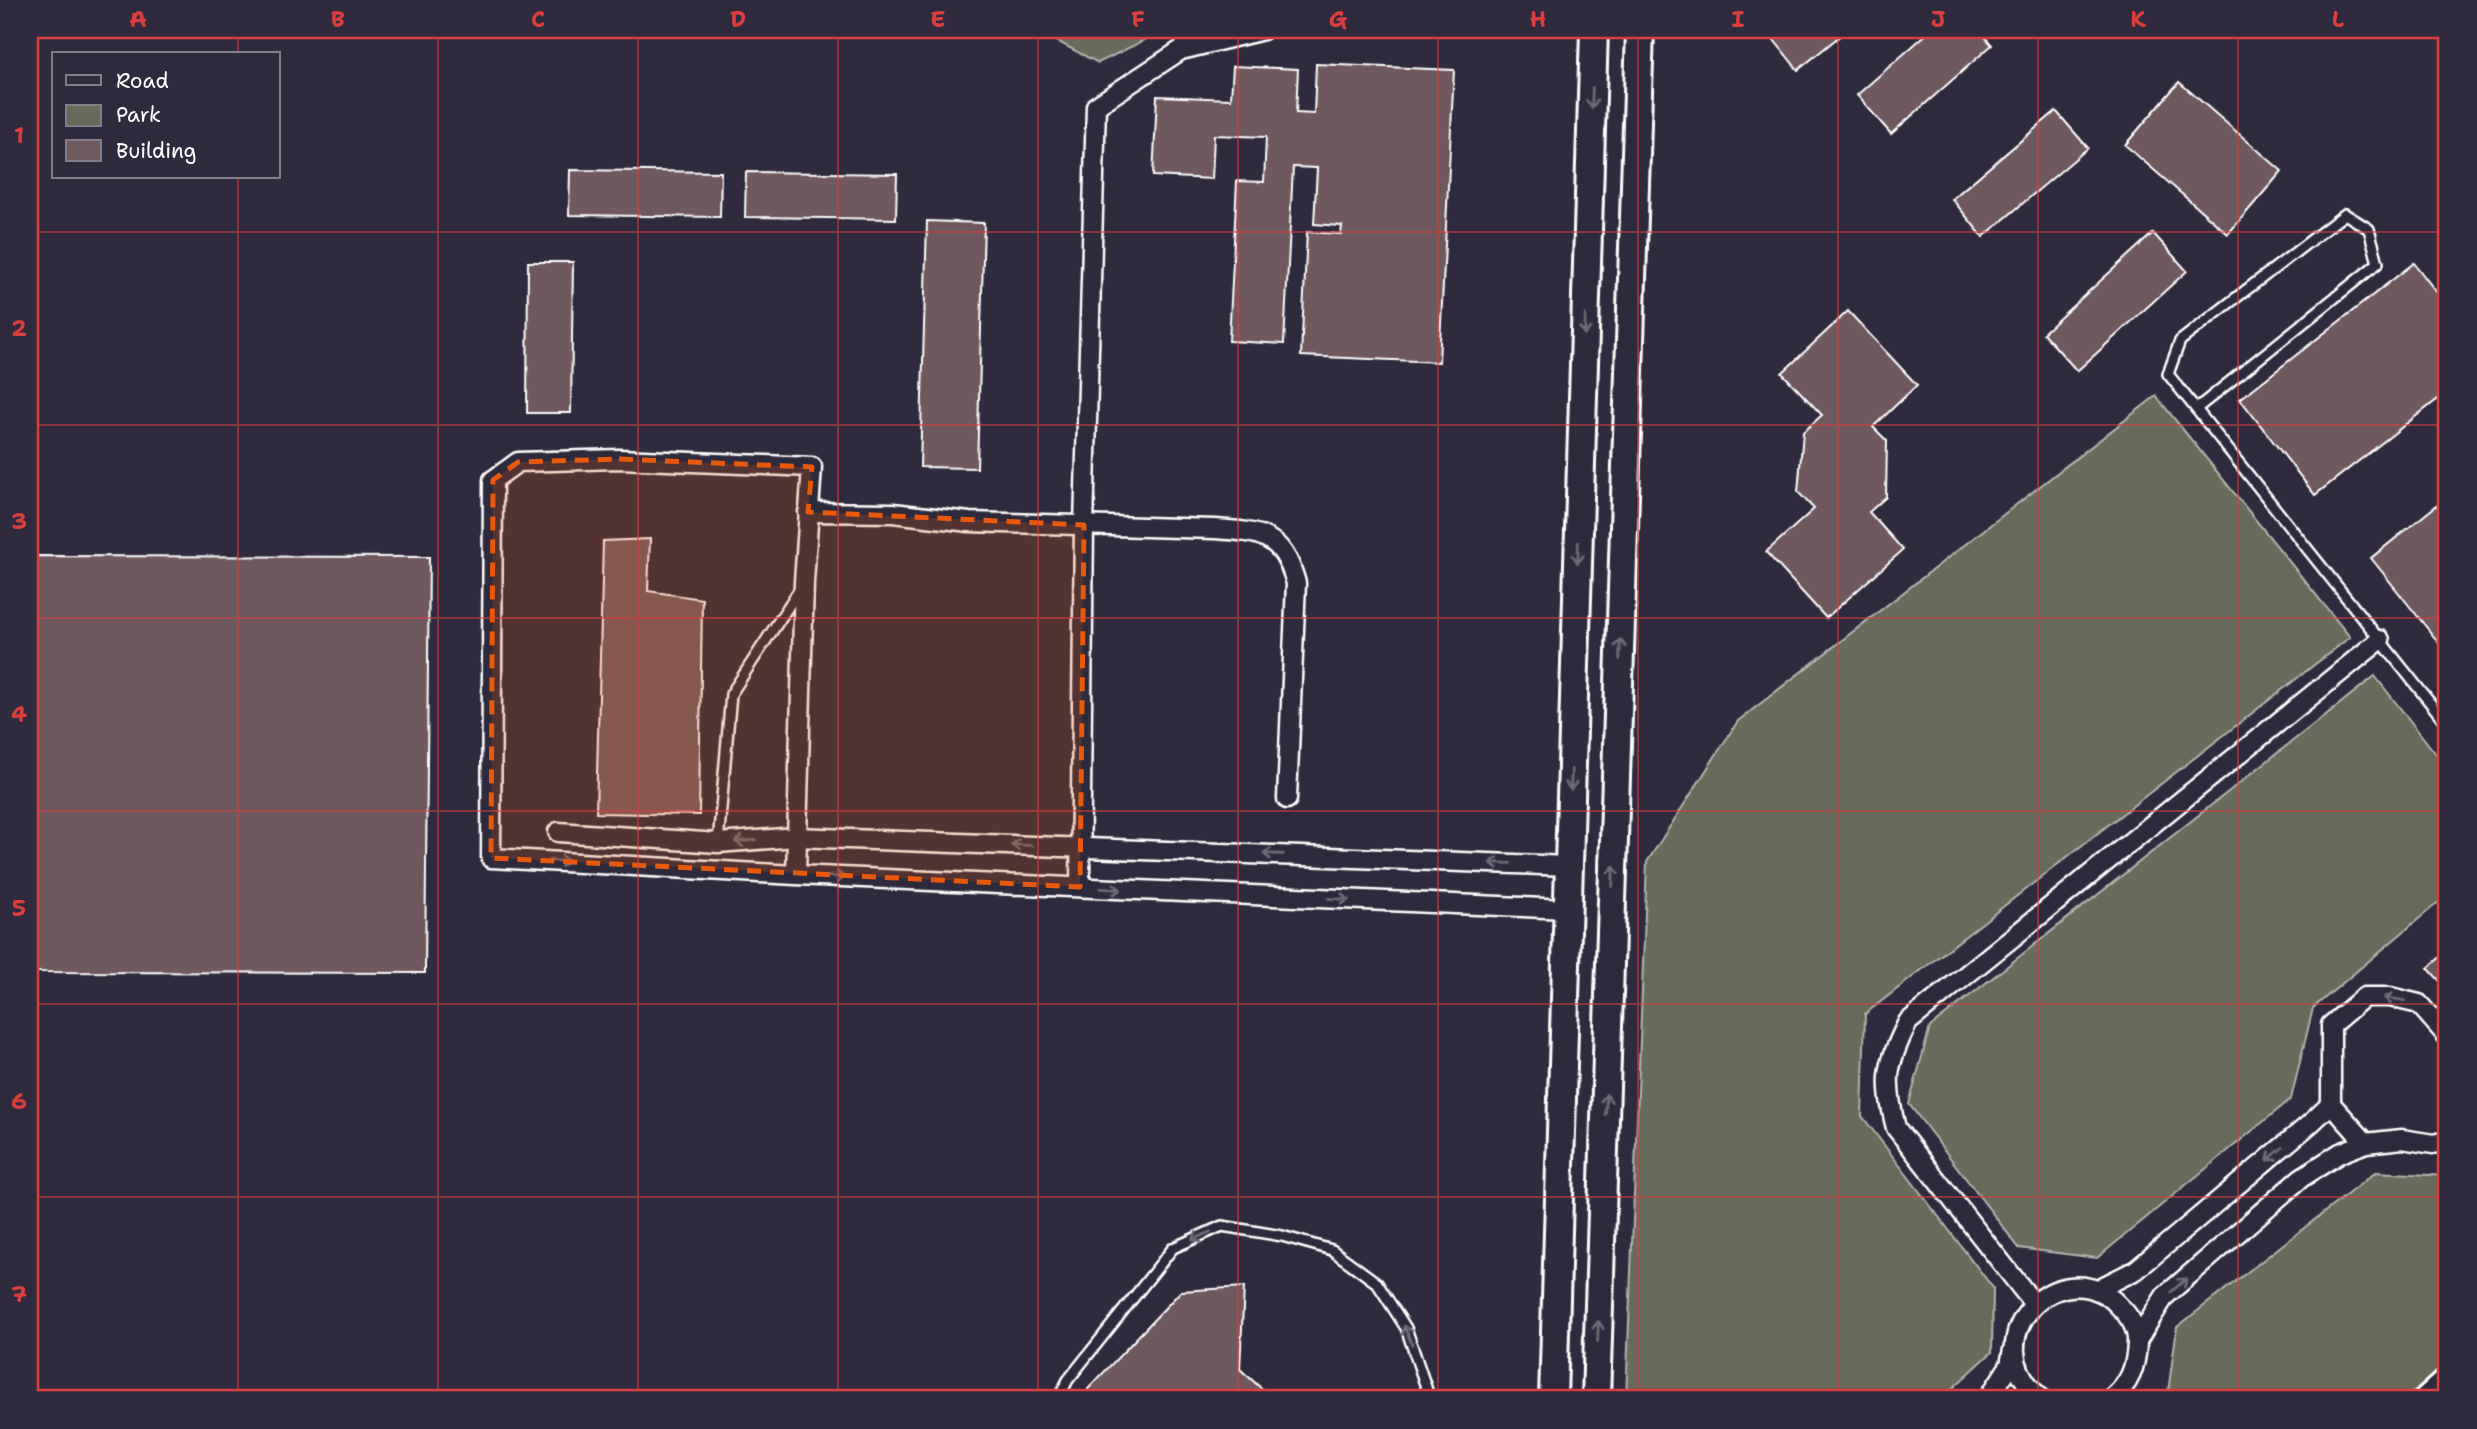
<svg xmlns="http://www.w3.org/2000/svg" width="2477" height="1429" font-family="'Shantell Sans',sans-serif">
	<rect width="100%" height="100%" fill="#2f2a3d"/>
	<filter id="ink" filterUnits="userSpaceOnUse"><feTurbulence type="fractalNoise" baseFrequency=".0143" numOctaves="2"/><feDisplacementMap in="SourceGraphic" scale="14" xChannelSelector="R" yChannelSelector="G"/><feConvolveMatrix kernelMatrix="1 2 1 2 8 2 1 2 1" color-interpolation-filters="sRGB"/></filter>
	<g filter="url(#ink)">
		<g fill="#686a5c" stroke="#b4b4ae" stroke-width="2">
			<path d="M1036 30H1151L1145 40 1098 63Z"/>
			<path d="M2156 396 2350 637 1865 1014 1862 1116 1993 1288 1992 1352 1941 1399H1626L1647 862 1738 721Z"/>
			<path d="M2375 676 2447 768V895L2313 1008 2291 1099 2097 1258 2019 1248 1909 1104 1930 1027Z"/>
			<path d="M2376 1172 2447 1176V1363L2405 1399H2175L2168 1392 2177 1327Z"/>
		</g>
		<g fill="#70595f" stroke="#fff" stroke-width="2">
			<path d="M1766 30H1847L1798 70Z"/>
			<path d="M1931 30H1979L1992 45 1891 134 1857 95Z"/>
			<path d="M2435 30H2447V43Z"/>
			<path d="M1316 64 1454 70 1439 362 1301 356 1307 232 1341 234 1342 226 1314 224 1317 168 1293 167 1284 344 1229 341 1237 181 1264 182 1266 137 1214 135 1212 179 1153 176 1157 96 1231 99 1233 66 1298 69 1296 113 1314 114Z"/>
			<path d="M2179 82 2282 171 2228 234 2125 145Z"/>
			<path d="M2056 111 2088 148 1983 237 1952 199Z"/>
			<path d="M570 170 721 172 720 217 569 215Z"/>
			<path d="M746 172 897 174 896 219 745 217Z"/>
			<path d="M927 221 984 223 977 468 920 467Z"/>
			<path d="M2153 233 2187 271 2077 371 2043 333Z"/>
			<path d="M528 262H573L571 413H527Z"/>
			<path d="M2414 263 2447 306V392L2315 495 2240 399Z"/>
			<path d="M1848 311 1917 385 1873 427 1887 441 1886 497 1869 512 1903 550 1826 618 1766 552 1814 509 1798 492 1803 432 1822 415 1782 373Z"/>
			<path d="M2447 497V653L2371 558Z"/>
			<path d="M650 539 648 591 702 599 699 815 596 813 603 541Z"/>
			<path d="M30 556 429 557 425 973 30 972Z"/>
			<path d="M2447 951V989L2428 968Z"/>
			<path d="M1244 1287 1240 1369 1273 1399H1089L1088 1389 1181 1291Z"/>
		</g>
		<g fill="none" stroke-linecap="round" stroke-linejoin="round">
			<defs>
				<g id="service">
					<path d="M2196 409 2378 263 2369 229 2345 214 2180 341 2168 374 2196 409 2447 724"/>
					<path d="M718 843 731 694 801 587"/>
					<path d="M1058 1399 1068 1380 1173 1248 1222 1226 1282 1236 1332 1250 1377 1283 1406 1328 1430 1399"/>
				</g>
				<g id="minor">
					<path d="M808 512 893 513 969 522 1214 529C1261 532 1282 533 1296 583L1287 799"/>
					<path d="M558 832 718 843 796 837 1569 866"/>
					<path d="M796 875 804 582 812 467 619 459 518 462 493 480 491 858 796 875 1567 909"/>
					<path d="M1080 887 1084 525 1096 106 1181 50 1263 30"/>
					<path d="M2331 1104 2366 1143"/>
					<path d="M2096 1290 2136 1270 2311 1123 2331 1104V1025L2364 997H2390L2419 1004 2447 1036"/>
					<path d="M2034 1304 1896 1128C1884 1080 1886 1066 1908 1022L2380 640"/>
					<path d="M2138 1339 2165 1296 2301 1178 2340 1153 2366 1143 2402 1139 2433 1144 2447 1141"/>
					<path d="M1988 1399 2010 1365 2013 1349"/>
					<path d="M2042 1399C1968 1339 2063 1246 2119 1306 2129 1315 2138 1329 2137 1343 2136 1367 2130 1384 2111 1399"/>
				</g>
				<g id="secondary">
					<path d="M1553 1399 1594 30"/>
					<path d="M1596 1399 1640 30"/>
					<path d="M2428 1399 2447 1382"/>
				</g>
			</defs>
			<use href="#service" stroke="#fff" stroke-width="14"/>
			<use href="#minor" stroke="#fff" stroke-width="23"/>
			<use href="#secondary" stroke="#fff" stroke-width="32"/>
			<use href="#service" stroke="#2f2a3d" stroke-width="9"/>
			<use href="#minor" stroke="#2f2a3d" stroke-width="18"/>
			<use href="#secondary" stroke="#2f2a3d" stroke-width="26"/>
		</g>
		<defs><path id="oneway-shaft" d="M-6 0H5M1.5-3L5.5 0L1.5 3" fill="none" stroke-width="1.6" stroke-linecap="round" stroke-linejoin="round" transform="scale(1.75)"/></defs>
		<g stroke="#6d6a77">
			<use href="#oneway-shaft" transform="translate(1592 98) rotate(92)"/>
			<use href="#oneway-shaft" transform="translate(1585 325) rotate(92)"/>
			<use href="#oneway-shaft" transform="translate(1578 553) rotate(92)"/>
			<use href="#oneway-shaft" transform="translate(1620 649) rotate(-88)"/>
			<use href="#oneway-shaft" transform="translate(1571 780) rotate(92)"/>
			<use href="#oneway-shaft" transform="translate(745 841) rotate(175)"/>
			<use href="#oneway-shaft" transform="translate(1021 845) rotate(-178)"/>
			<use href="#oneway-shaft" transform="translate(1273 854) rotate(-178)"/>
			<use href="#oneway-shaft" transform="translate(559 861) rotate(3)"/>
			<use href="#oneway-shaft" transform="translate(1500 863) rotate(-178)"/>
			<use href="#oneway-shaft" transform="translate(1613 876) rotate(-88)"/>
			<use href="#oneway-shaft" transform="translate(835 877) rotate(2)"/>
			<use href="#oneway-shaft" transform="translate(1111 889) rotate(3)"/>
			<use href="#oneway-shaft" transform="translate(1339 899) rotate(3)"/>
			<use href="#oneway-shaft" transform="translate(2394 999) rotate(-171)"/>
			<use href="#oneway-shaft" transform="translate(1606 1104) rotate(-88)"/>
			<use href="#oneway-shaft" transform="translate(2275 1154) rotate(140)"/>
			<use href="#oneway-shaft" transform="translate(1201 1236) rotate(156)"/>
			<use href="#oneway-shaft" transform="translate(2179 1285) rotate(-41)"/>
			<use href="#oneway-shaft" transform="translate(1598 1331) rotate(-88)"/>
			<use href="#oneway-shaft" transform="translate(1408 1335) rotate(-112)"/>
		</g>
	</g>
	<path fill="#e8590c" fill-opacity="0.2" stroke="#e8590c" stroke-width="5" stroke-dasharray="14 9" stroke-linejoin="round" d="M619 459 812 467 808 512 1084 525 1080 887 491 858 493 480 518 462Z"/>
	<path fill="none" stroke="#da3e3e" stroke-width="2" stroke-opacity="0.55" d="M238 30V54M438 30V1399M638 30V1399M838 30V1399M1038 30V1399M1238 30V1399M1438 30V1399M1638 30V1399M1838 30V1399M2038 30V1399M2238 30V1399M238 177V1399M30 232H2447M30 425H2447M30 618H2447M30 811H2447M30 1004H2447M30 1197H2447"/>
	<rect width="2477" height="1429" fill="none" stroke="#2f2a3d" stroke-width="77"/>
	<rect x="52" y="52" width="228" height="126" fill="#2f2a3d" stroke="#827f8b" stroke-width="2"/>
	<rect x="66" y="75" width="35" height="10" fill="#2f2a3d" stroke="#827f8b" stroke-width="2"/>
	<text x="116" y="88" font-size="21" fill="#ffffff">Road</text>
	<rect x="66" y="105" width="35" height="21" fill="#686a5c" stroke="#827f8b" stroke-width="2"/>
	<text x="116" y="122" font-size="21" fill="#ffffff">Park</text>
	<rect x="66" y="140" width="35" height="21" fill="#70595f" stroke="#827f8b" stroke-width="2"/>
	<text x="116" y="158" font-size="21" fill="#ffffff">Building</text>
	<rect x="38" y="38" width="2400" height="1352" fill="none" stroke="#da3e3e" stroke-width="2.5"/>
	<g font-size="23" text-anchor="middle" font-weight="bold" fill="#da3e3e">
		<text x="138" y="27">A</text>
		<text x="338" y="27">B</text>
		<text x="538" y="27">C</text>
		<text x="738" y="27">D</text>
		<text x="938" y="27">E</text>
		<text x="1138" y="27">F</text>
		<text x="1338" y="27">G</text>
		<text x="1538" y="27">H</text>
		<text x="1738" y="27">I</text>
		<text x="1938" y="27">J</text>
		<text x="2138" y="27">K</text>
		<text x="2338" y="27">L</text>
		<text x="19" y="143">1</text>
		<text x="19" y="336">2</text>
		<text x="19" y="529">3</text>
		<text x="19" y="722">4</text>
		<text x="19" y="916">5</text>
		<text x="19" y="1109">6</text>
		<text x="19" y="1302">7</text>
	</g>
</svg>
